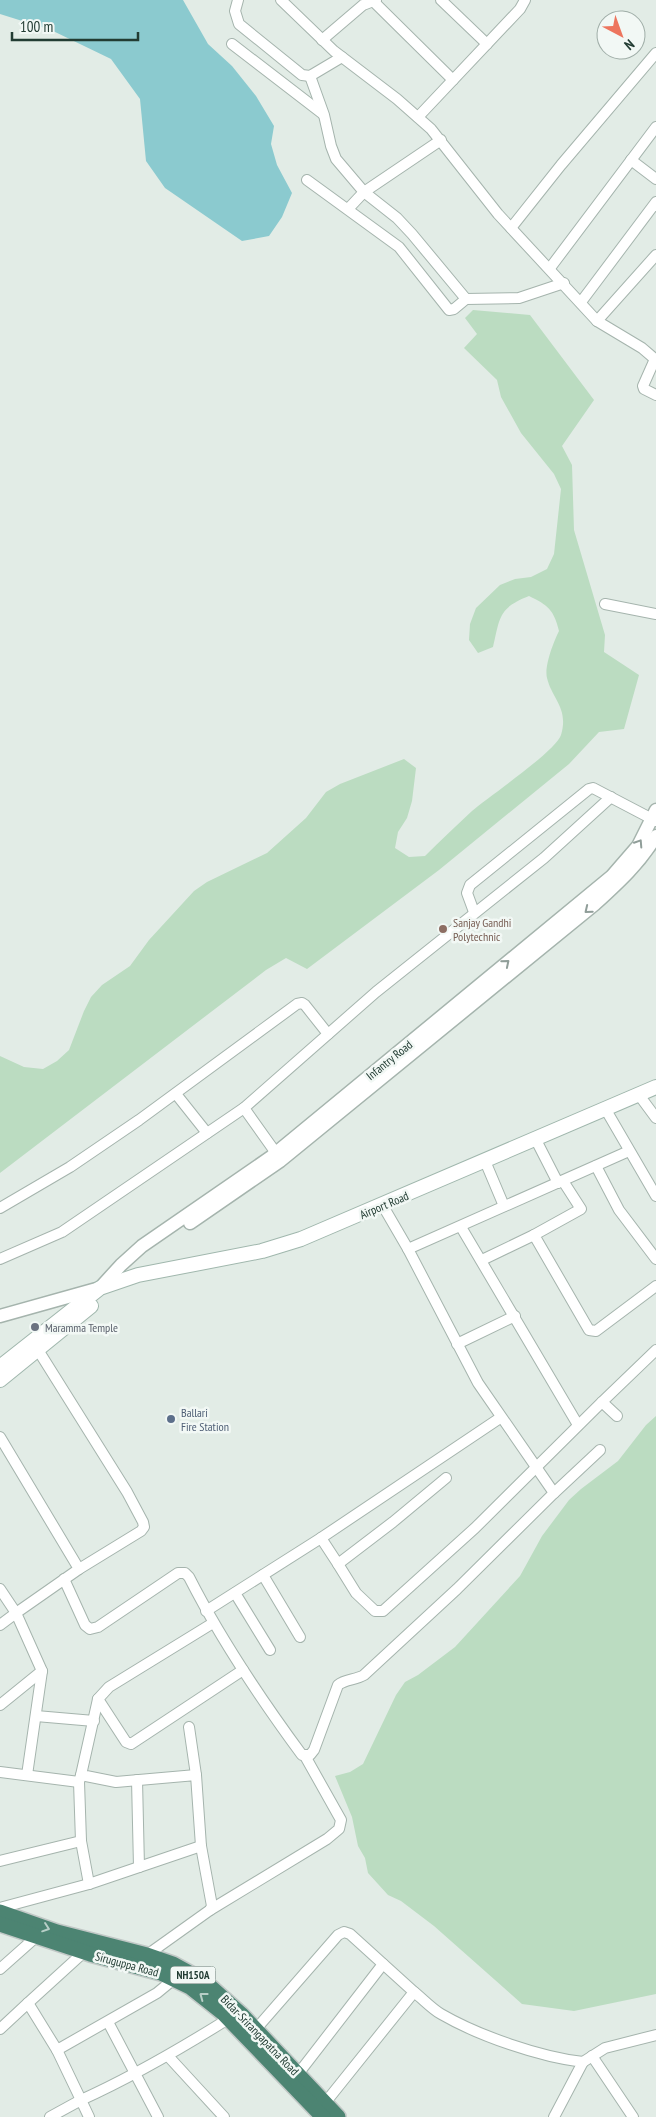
<svg xmlns="http://www.w3.org/2000/svg" width="656" height="2117" font-family="'PT Sans Narrow',sans-serif">
	<rect width="100%" height="100%" fill="#e2ece6"/>
	<g fill="#bbdcc1">
		<path d="M473 310 530 315 594 400 562 446 572 465 574 530 605 635 604 652 639 675 624 729 599 732 569 764 439 870 307 969 286 958 266 970 0 1173V1056L24 1067 43 1069 57 1061 69 1050 84 1011 91 997 102 985 130 966 149 940 194 891 207 882 267 853 306 818 326 792 340 784 404 759 416 768 412 801 407 818 398 832 395 848 409 857 425 856C440 841 456 826 472 811 488 797 556 751 561 735 569 708 552 699 547 678 544 666 554 641 559 631 554 610 548 605 529 596 498 608 500 618 493 647L478 653 469 640 470 624 476 608 500 585 515 579 531 577 547 569 554 554 561 489 554 474 521 433 501 397 497 380 464 348 477 334 465 318Z"/>
		<path d="M656 1416V1994L574 2011 522 2004 434 1926 401 1901 388 1895 368 1873 365 1858 358 1846 352 1817 335 1776 350 1772 363 1764 396 1695 405 1682 418 1675 455 1647 520 1576 542 1536 569 1500 581 1489 618 1461 646 1425Z"/>
	</g>
	<path fill="#8bcacf" d="M0 0H183L208 44 232 66 256 96 274 126 271 144 277 165 292 193 282 217 269 236 242 241 165 188 146 161 140 99 111 59 51 30 0 14Z"/>
	<g fill="none" stroke-linecap="round" stroke-linejoin="round">
		<defs>
			<g id="minor">
				<path d="M238 0 235 11 239 24 302 75 310 76 342 57"/>
				<path d="M281 0 334 51 397 99 431 129 498 214 597 321 642 348 656 360"/>
				<path d="M441 0 487 44"/>
				<path d="M373 1 453 80"/>
				<path d="M322 40 363 5 376 0"/>
				<path d="M232 44 323 114"/>
				<path d="M310 76 324 115 331 146 336 159 364 192 397 218 412 234 466 299 519 298 564 283"/>
				<path d="M418 117 520 9 525 0"/>
				<path d="M631 160 656 179"/>
				<path d="M307 180 399 247 449 310 454 309 466 299"/>
				<path d="M348 209 364 192 441 140"/>
				<path d="M511 228 561 165 656 53"/>
				<path d="M550 268 656 127"/>
				<path d="M581 302 656 202"/>
				<path d="M597 321 656 255"/>
				<path d="M655 359 643 386 644 389 656 395"/>
				<path d="M605 604 656 614"/>
				<path d="M474 912 467 893 470 885 589 789 593 788 656 821"/>
				<path d="M176 1094 207 1133"/>
				<path d="M639 1095 656 1118"/>
				<path d="M606 1110 656 1196"/>
				<path d="M536 1140 558 1183"/>
				<path d="M276 1153 244 1108 376 992 544 858 611 797"/>
				<path d="M485 1161 504 1206"/>
				<path d="M596 1166 619 1210 656 1259"/>
				<path d="M563 1181 581 1209 534 1235 589 1330 596 1331 656 1286"/>
				<path d="M383 1206 408 1249 629 1151"/>
				<path d="M0 1208 70 1167 139 1120 297 1004 302 1003 305 1005 328 1034"/>
				<path d="M461 1227 578 1425"/>
				<path d="M0 1259 62 1232 244 1108"/>
				<path d="M482 1260 534 1235"/>
				<path d="M457 1344 515 1316"/>
				<path d="M38 1350 127 1492 143 1522 144 1527 141 1531 79 1569"/>
				<path d="M617 1416 602 1402 656 1350"/>
				<path d="M0 1437 79 1569 16 1613 42 1671 0 1705"/>
				<path d="M554 1493 600 1450"/>
				<path d="M321 1538 500 1418"/>
				<path d="M338 1564 356 1593 375 1611H383L475 1528 602 1402"/>
				<path d="M263 1575 300 1637"/>
				<path d="M64 1579 85 1625 90 1629 98 1627 178 1573H185L189 1577C221 1640 260 1698 302 1755H310L314 1750 338 1685C345 1679 356 1680 364 1675L457 1589 554 1493 478 1383 408 1249"/>
				<path d="M0 1589 16 1613 0 1625"/>
				<path d="M235 1593 270 1650"/>
				<path d="M206 1611 321 1538 338 1564 393 1522 446 1478"/>
				<path d="M213 1623 109 1687 98 1699 126 1742 131 1744 243 1670"/>
				<path d="M36 1716 94 1721"/>
				<path d="M189 1727 196 1775"/>
				<path d="M0 1772 79 1782"/>
				<path d="M27 1775 42 1671"/>
				<path d="M81 1775 79 1782 81 1841 89 1884"/>
				<path d="M137 1780 139 1867"/>
				<path d="M0 1861 81 1841"/>
				<path d="M0 1908 89 1884 201 1846 196 1775 116 1782 81 1775 98 1699"/>
				<path d="M210 1910 327 1839 339 1829 341 1820 305 1756"/>
				<path d="M147 1955 210 1910 212 1906 201 1846"/>
				<path d="M0 1969 36 1937"/>
				<path d="M414 1992C423 1999 432 2009 441 2014 479 2036 540 2057 583 2062L554 2117"/>
				<path d="M28 2003 84 1952"/>
				<path d="M108 2022 158 2117"/>
				<path d="M0 2029 28 2003 57 2050 157 1993 174 1979"/>
				<path d="M256 2029 338 1935 344 1932 350 1934 414 1992 325 2103"/>
				<path d="M57 2050 81 2100C132 2077 180 2049 228 2019"/>
				<path d="M168 2056 224 2117"/>
				<path d="M592 2056 633 2117"/>
				<path d="M583 2062 605 2048 656 2035"/>
				<path d="M298 2074 383 1964"/>
				<path d="M50 2117 81 2100 89 2117"/>
			</g>
			<g id="tertiary">
				<path d="M190 1223 280 1161 595 904C618 883 640 863 656 836"/>
				<path d="M0 1316 100 1288 121 1265 142 1246 271 1157 612 876 638 846 656 810"/>
			</g>
			<g id="secondary">
				<path d="M0 1367 100 1288 138 1275 262 1251 301 1239 656 1087"/>
				<path d="M0 1380 91 1306"/>
			</g>
			<g id="trunk">
				<path d="M0 1912 57 1932 147 1955 173 1964 204 1981 241 2014 338 2117"/>
				<path d="M0 1924 90 1954 161 1973 190 1987 224 2014 323 2117"/>
			</g>
		</defs>
		<use href="#minor" stroke="#a5b4ad" stroke-width="12"/>
		<use href="#tertiary" stroke="#a5b4ad" stroke-width="15"/>
		<use href="#secondary" stroke="#a0b7ad" stroke-width="16"/>
		<use href="#trunk" stroke="#c1c8c6" stroke-width="18"/>
		<use href="#minor" stroke="#fff" stroke-width="10"/>
		<use href="#tertiary" stroke="#fff" stroke-width="12"/>
		<use href="#secondary" stroke="#fff" stroke-width="14"/>
		<use href="#trunk" stroke="#4c8472" stroke-width="15"/>
	</g>
	<defs><path id="oneway-chevron" d="M-2-3.5L2.5 0L-2 3.5" fill="none" stroke-width="1.6" stroke-linecap="round" stroke-linejoin="round" transform="scale(1.25)"/></defs>
	<g stroke="#909e99">
		<use href="#oneway-chevron" transform="translate(639 843) rotate(-57)"/>
		<use href="#oneway-chevron" transform="translate(588 910) rotate(141)"/>
		<use href="#oneway-chevron" transform="translate(506 963) rotate(-40)"/>
	</g>
	<g stroke="#b8cfc7">
		<use href="#oneway-chevron" transform="translate(46 1928) rotate(19)"/>
		<use href="#oneway-chevron" transform="translate(203 1996) rotate(-143)"/>
	</g>
	<circle fill="#8d6e63" stroke="#f2f8f5" stroke-width="2" cx="443" cy="929" r="5"/>
	<circle fill="#6b7280" stroke="#f2f8f5" stroke-width="2" cx="35" cy="1327" r="5"/>
	<circle fill="#5c6f8a" stroke="#f2f8f5" stroke-width="2" cx="171" cy="1419" r="5"/>
	<g text-anchor="middle" dominant-baseline="central" stroke-width="5" stroke-linejoin="round" paint-order="stroke">
		<rect fill="#f2f8f5" stroke="#60746d" stroke-width="1" x="170.5" y="1966.5" width="45" height="17" rx="4"/>
		<g font-size="11" font-weight="bold" fill="#223c33">
			<text x="193" y="1975">NH150A</text>
		</g>
		<g font-size="12" fill="#785e54" stroke="#f2f8f5" text-anchor="start">
			<text x="453" y="922">Sanjay Gandhi<tspan x="453" dy="14">Polytechnic</tspan></text>
		</g>
		<g font-size="12" fill="#223c33" stroke="#f2f8f5">
			<text transform="translate(389 1060) rotate(-39)">Infantry Road</text>
			<text transform="translate(384 1205) rotate(-23)">Airport Road</text>
			<text transform="translate(127 1964) rotate(15)">Siruguppa Road</text>
			<text transform="translate(260 2035) rotate(46)">Bidar-Srirangapatna Road</text>
		</g>
		<g font-size="12" fill="#5b616d" stroke="#f2f8f5" text-anchor="start">
			<text x="45" y="1327">Maramma Temple</text>
		</g>
		<g font-size="12" fill="#4e5e75" stroke="#f2f8f5" text-anchor="start">
			<text x="181" y="1412">Ballari<tspan x="181" dy="14">Fire Station</tspan></text>
		</g>
	</g>
	<g transform="translate(621 35) rotate(139)"><circle r="24" fill="#f2f8f5" stroke="#9fada7"/>
	<path d="M0-4L9 19L0 12L-9 19Z" fill="#ed755e"/>
	<text y="-8" font-size="14" font-weight="bold" text-anchor="middle" fill="#223c33">N</text>
	</g>
	<path d="M12 32v8h126v-8" fill="none" stroke="#223c33" stroke-width="2.5"/>
	<text x="20" y="32" font-size="15" fill="#223c33" stroke="#f2f8f5" stroke-width="4" paint-order="stroke">100 m</text>
</svg>
